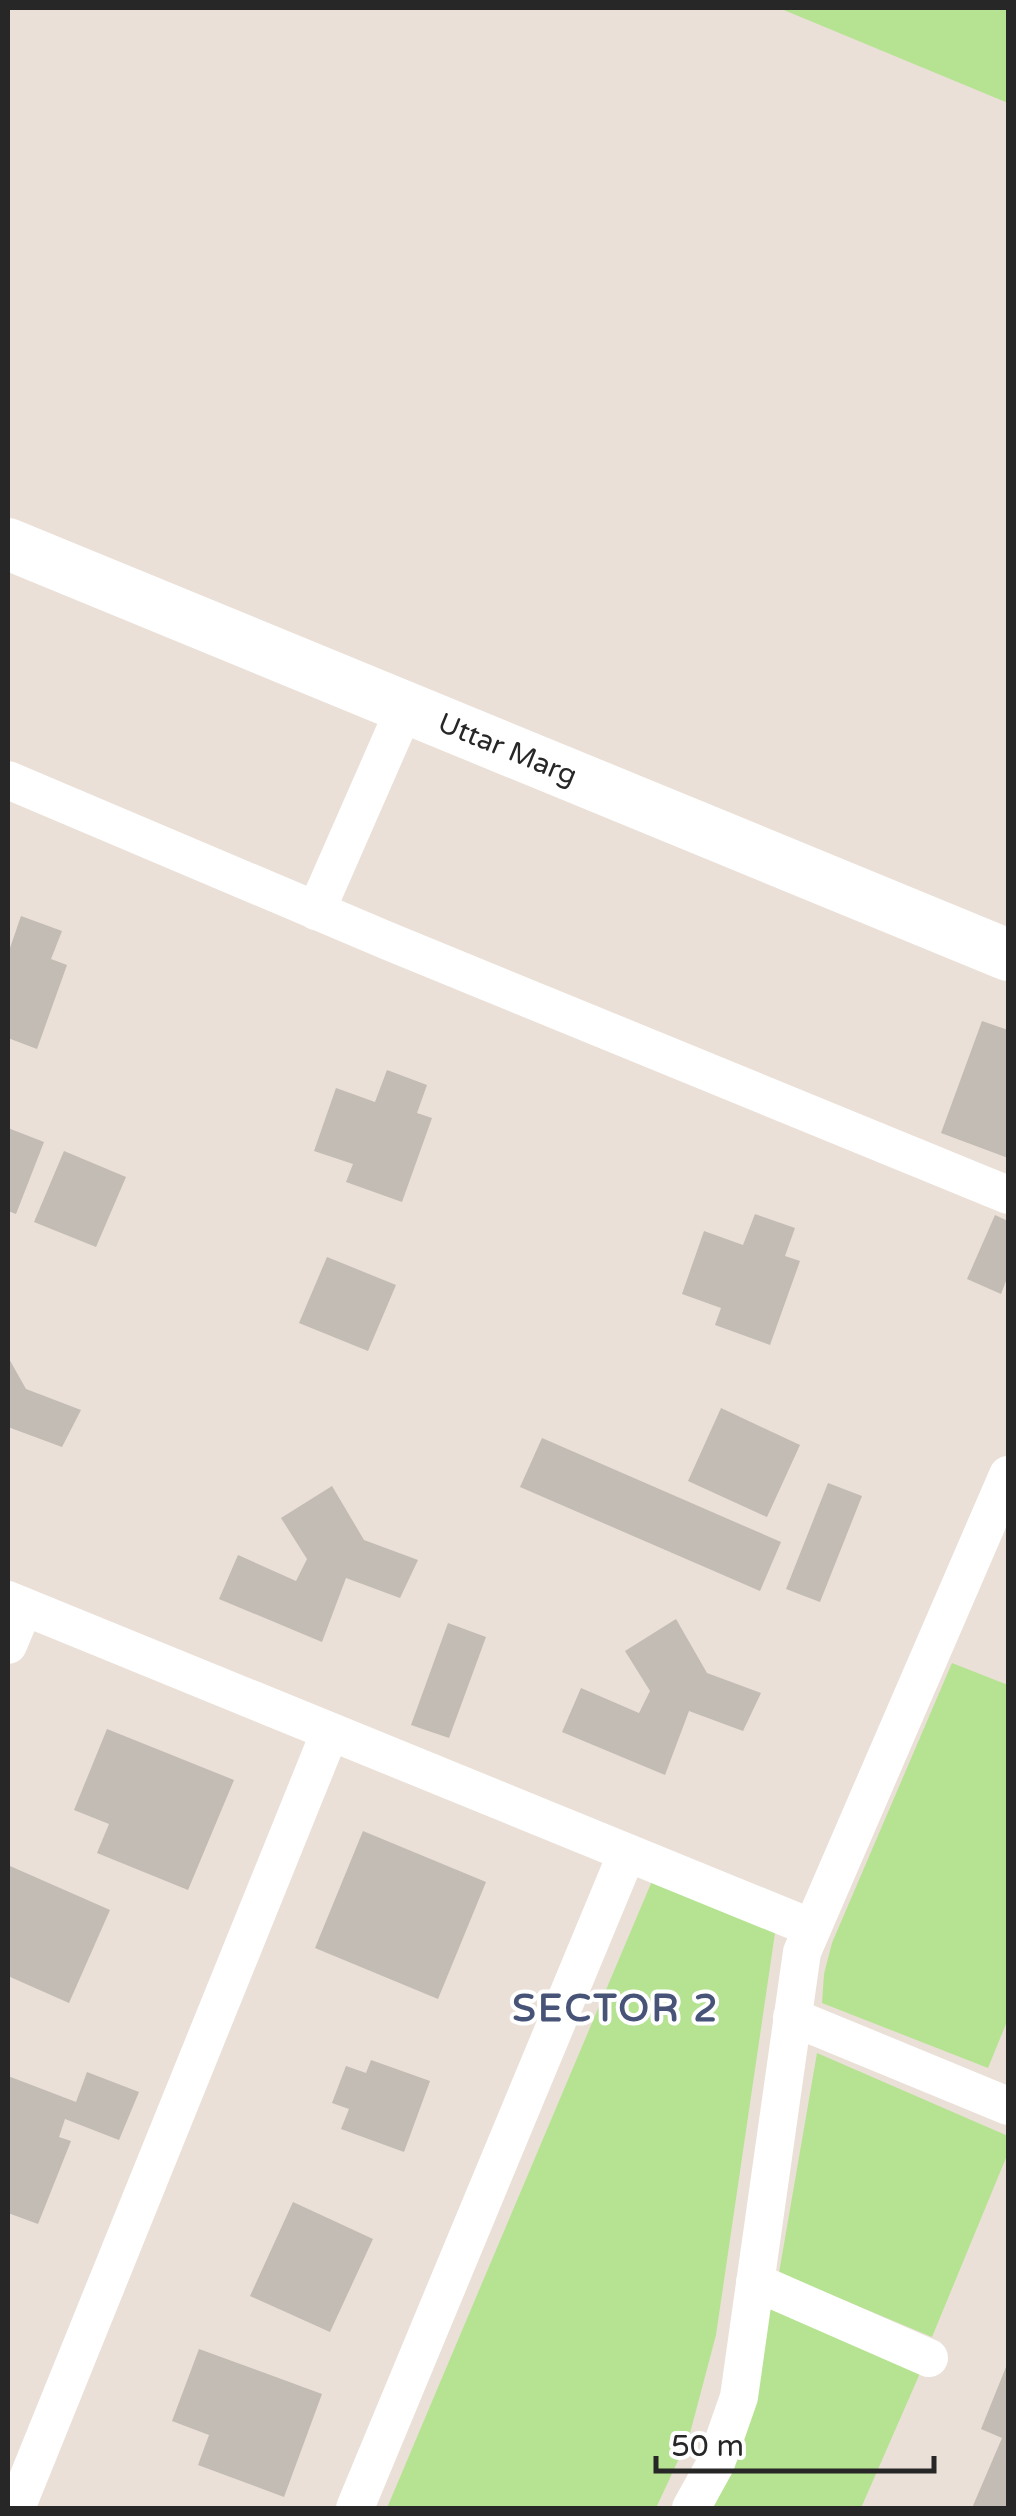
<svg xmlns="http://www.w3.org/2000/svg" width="1016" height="2516" font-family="'Varela Round',sans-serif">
	<rect width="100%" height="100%" fill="#eae0d7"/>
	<g fill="#b5e391">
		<path d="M779 8H1008V104V103Z"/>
		<path d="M952 1663 1008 1685V2019L988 2068 822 2003 824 1974 832 1943Z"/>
		<path d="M652 1881 775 1933 716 2335 689 2437 656 2508H387Z"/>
		<path d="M817 2053 1008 2136V2153L932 2337 779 2273Z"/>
		<path d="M769 2304 921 2371 861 2508H713L738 2459 758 2390Z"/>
	</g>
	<g fill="#c2bcb4">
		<path d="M21 916 62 931 51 959 67 965 37 1049 8 1038V947L10 948Z"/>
		<path d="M982 1021 1008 1030V1158L941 1133Z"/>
		<path d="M387 1070 427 1085 417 1113 432 1118 402 1202 346 1182 353 1164 314 1151 336 1088 375 1102Z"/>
		<path d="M8 1128 44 1142 16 1214 8 1211Z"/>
		<path d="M64 1151 126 1177 96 1247 34 1222Z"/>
		<path d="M755 1214 795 1228 785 1256 800 1261 770 1345 715 1325 721 1308 682 1294 704 1231 743 1245Z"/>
		<path d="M995 1215 1008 1221V1276L1001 1294 967 1279Z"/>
		<path d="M327 1257 396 1285 368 1351 299 1323Z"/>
		<path d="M8 1357 26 1389 81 1410 62 1447 8 1427Z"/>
		<path d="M721 1408 800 1445 767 1517 688 1481Z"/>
		<path d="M542 1438 781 1542 760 1591 520 1487Z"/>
		<path d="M828 1483 862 1496 820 1602 786 1589Z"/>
		<path d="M332 1486 364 1540 418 1560 400 1598 346 1578 322 1642 219 1599 238 1555 296 1581 307 1559 281 1518Z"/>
		<path d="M676 1619 707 1673 761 1693 743 1731 689 1711 665 1775 562 1732 581 1688 639 1713 650 1691 625 1651Z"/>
		<path d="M448 1623 486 1637 449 1738 411 1725Z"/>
		<path d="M107 1729 234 1780 188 1890 97 1853 109 1824 74 1810Z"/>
		<path d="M363 1831 486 1882 438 1999 315 1948Z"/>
		<path d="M10 1866 110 1910 69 2003 8 1976Z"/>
		<path d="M371 2060 430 2081 404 2152 341 2129 349 2109 332 2103 346 2066 366 2073Z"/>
		<path d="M87 2072 139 2092 119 2140 65 2119 59 2137 71 2141 38 2224 8 2213V2076L76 2102Z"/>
		<path d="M293 2202 373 2239 330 2332 250 2296Z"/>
		<path d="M199 2349 322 2394 284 2497 198 2465 209 2435 172 2421Z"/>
		<path d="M1008 2362V2508H972L1002 2438 981 2429Z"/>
	</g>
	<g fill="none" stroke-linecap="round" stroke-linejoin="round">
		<g stroke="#fff" stroke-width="38">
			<path d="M8 780 388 941 1008 1195"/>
			<path d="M316 911 405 708"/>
			<path d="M8 1600 812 1928"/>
			<path d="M8 1645 24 1607"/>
			<path d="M792 2017 1008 2106"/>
			<path d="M755 2282 929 2358"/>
			<path d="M16 2508 330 1732"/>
			<path d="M355 2508 627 1853"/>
			<path d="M691 2508 716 2463 739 2397 802 1952 1008 1475"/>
		</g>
		<path stroke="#fff" stroke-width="52" id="s1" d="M8 544 1008 955"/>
	</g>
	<g text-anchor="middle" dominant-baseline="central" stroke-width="8" stroke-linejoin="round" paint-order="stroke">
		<g font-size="28" fill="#272727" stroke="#fff">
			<text stroke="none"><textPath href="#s1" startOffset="540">Uttar Marg</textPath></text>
		</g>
		<g font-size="38" font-weight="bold" letter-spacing="2.5" fill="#475478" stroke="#fff">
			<text x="616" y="2009">SECTOR 2</text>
		</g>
	</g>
	<rect width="1016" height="2516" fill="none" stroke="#272727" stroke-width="20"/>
	<path d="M656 2456v15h278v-15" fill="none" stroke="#272727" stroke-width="5"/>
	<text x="671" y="2456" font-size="30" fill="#272727" stroke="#ffffff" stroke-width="8" paint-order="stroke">50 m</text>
</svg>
